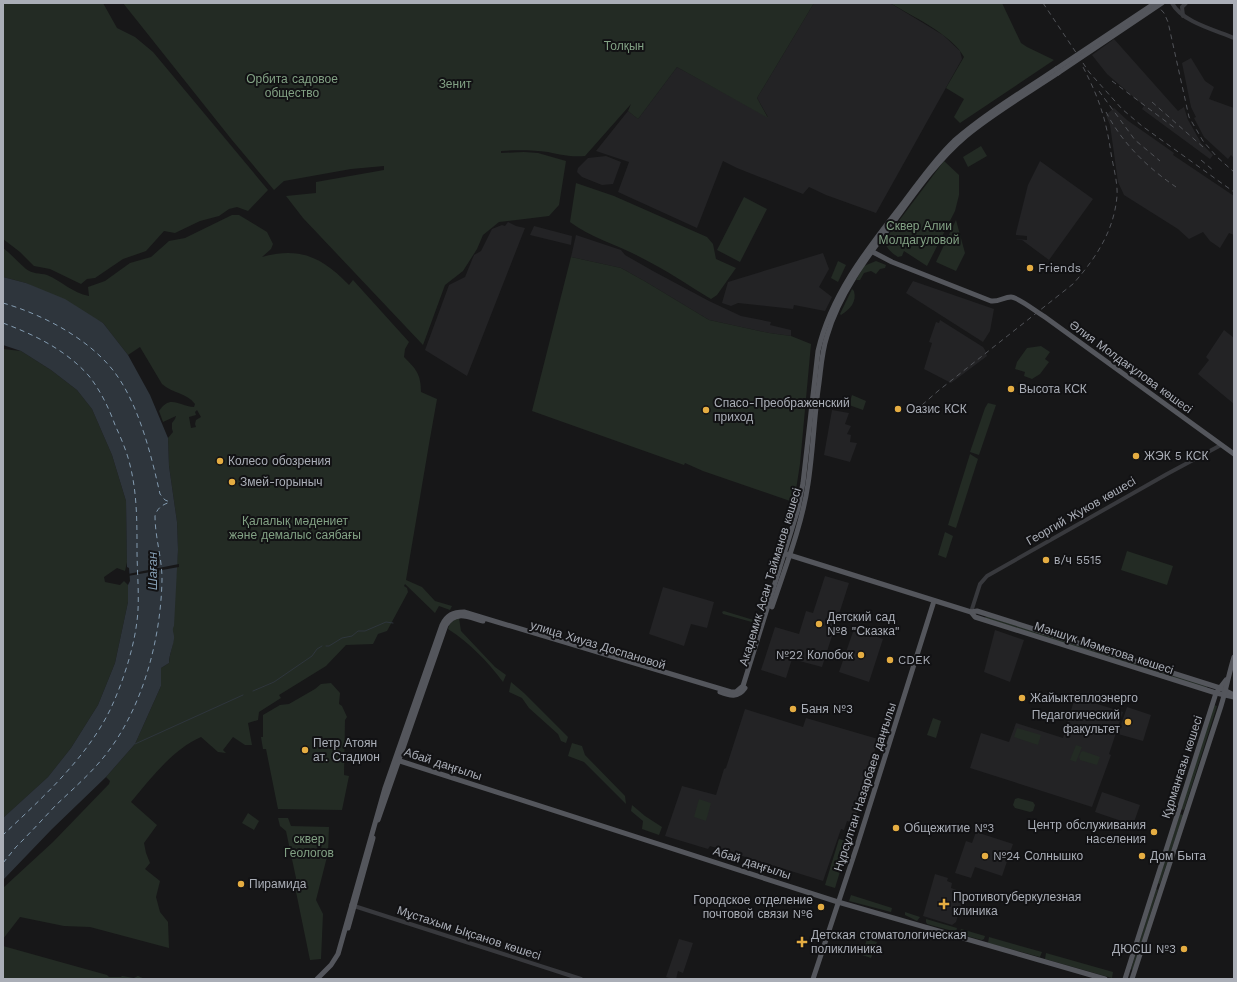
<svg xmlns="http://www.w3.org/2000/svg" width="1237" height="982" font-family="'Work Sans',sans-serif">
	<rect width="100%" height="100%" fill="#171718"/>
	<g fill="#232325">
		<path d="M814 3H890L943 35 960 51 962 59 876 213 826 195 809 187 803 194 737 168 723 161 697 228 618 192 629 162 596 151 628 111 638 119 677 67 768 117 757 98Z"/>
		<path d="M1114 39 1178 111 1184 107 1188 120 1195 132 1201 143 1213 155 1210 159 1142 109 1144 106 1107 74 1092 55Z"/>
		<path d="M1191 58 1205 81 1214 87 1209 99 1234 108V158L1231 155 1228 159 1204 137 1194 118 1196 117 1191 107 1182 63Z"/>
		<path d="M1114 108 1127 120 1174 153 1173 155 1234 196V235L1229 233 1220 248 1210 241 1203 232 1189 239 1178 229 1124 195 1118 182 1110 125 1106 115Z"/>
		<path d="M606 156 621 162 613 184 602 185 582 177 577 172 578 168 588 158Z"/>
		<path d="M1040 161 1093 199 1049 260 1022 240 1015 239 1027 240V236L1016 235V233L1028 185Z"/>
		<path d="M508 222 516 226 525 228 467 376 425 350 449 285 465 277 474 255 481 251 492 229 502 225 505 226Z"/>
		<path d="M534 226 572 236 571 245 530 235Z"/>
		<path d="M576 235 621 250 625 255 653 271 709 301 741 316 771 322 770 325 791 330V336L769 333 709 320 646 282 621 268 571 257Z"/>
		<path d="M823 253 829 269 819 287 832 297 825 311 794 305 793 309 738 303 731 306 722 303 728 282Z"/>
		<path d="M913 281 994 309 990 331 983 342 906 293Z"/>
		<path d="M940 320 983 347 985 350 987 356 951 383 924 369 932 343 929 342 936 322 939 323Z"/>
		<path d="M1224 330 1234 338V404L1198 374 1209 360 1206 357Z"/>
		<path d="M832 410 849 413 845 424 851 426 847 434 851 435 850 442 857 443 850 462 824 455Z"/>
		<path d="M825 576 849 583 822 667 792 659 786 678 761 670 775 627 799 634 806 611 813 613Z"/>
		<path d="M663 587 714 602 707 628 691 624 684 646 649 634Z"/>
		<path d="M854 629 883 639 869 682 839 672Z"/>
		<path d="M995 630 1024 640 1010 682 984 672Z"/>
		<path d="M1075 697 1123 712 1109 754 1111 755 1092 807 970 768 981 733 1009 742 1016 723 1063 738Z"/>
		<path d="M1127 707 1151 715 1143 741 1118 734Z"/>
		<path d="M745 709 803 727 806 718 878 739 856 818 852 817 850 822 847 821 844 830 841 829 823 881 710 846 708 849 665 836 682 786 716 795 724 769 726 768Z"/>
		<path d="M1102 792 1140 805 1133 825 1095 812Z"/>
		<path d="M976 832 1013 844 1002 876 975 867 971 878 955 873 966 841 972 843Z"/>
		<path d="M935 874 948 878 947 881 952 883 951 888 965 893 956 922 952 925 923 916Z"/>
		<path d="M679 939 693 943 683 973 678 971 676 979H673L666 977Z"/>
	</g>
	<g fill="#232b24" fill-rule="evenodd">
		<path d="M3 3H103L117 28 135 37 153 52 268 190 248 211 237 207 229 209 219 216 200 221 175 233 164 231 146 251 123 259 95 278 87 279 81 284 50 269 34 266 20 252 3 239Z"/>
		<path d="M123 3H814L757 98 768 118 677 67 638 119 628 111 631 104 585 156C570 157 562 155 548 152 533 150 516 150 501 151V153L524 152 538 153 566 161 559 205 549 216 499 222 483 235 477 249 463 271 445 285 423 345 303 218 286 196 316 193V182L384 170V166L351 169 284 181 274 190 232 140Z"/>
		<path d="M890 3H1002L1021 43 1027 47 1054 60 960 123 954 117 964 99 946 88 964 57C953 35 910 15 890 3Z"/>
		<path d="M981 146 987 156 968 167 963 157Z"/>
		<path d="M944 161 959 175V195L955 211 927 266 904 251 902 256 898 257C892 253 888 250 885 243L888 242 886 240V238Z"/>
		<path d="M576 183 614 196 707 237 713 244 716 259 736 268 717 295 711 299C688 285 666 270 642 258 618 245 591 238 570 222Z"/>
		<path d="M744 197 767 209 740 262 717 250Z"/>
		<path d="M232 215H239L267 232 273 244 271 249 262 257C300 246 323 258 349 285L353 280 409 342 405 349 404 357C416 369 421 374 421 392L437 399 429 444 406 580 422 587 435 601 452 606 450 610 439 606 435 613 405 584 404 586 407 588 408 592 387 631 378 634 373 644 346 645 326 666 279 695 281 698 259 712 258 720 248 723 252 745H245L233 737 223 750 226 753 218 752 201 737C172 750 151 778 131 802L157 825 144 843 146 853 150 863 145 869 160 881 156 897 160 912 168 922 169 948 90 927 64 926 20 917 3 939V888L53 842 109 784 110 781 106 777 135 744 161 686V668L169 663C170 649 176 643 172 629L178 550 177 522 169 466 168 438 173 432 172 429V423L175 419 176 416 163 422 159 411C170 394 179 406 194 407L195 404C187 393 172 393 162 384L140 347 128 355 103 323 26 283 3 277V248C11 254 18 262 26 269 32 274 40 273 47 275 62 281 72 293 89 296L88 287 105 281 130 263 151 257 169 241 185 238ZM197 410 201 417 196 420 195 424 196 427 191 428 189 417 196 415 195 412Z"/>
		<path d="M956 220 965 253 956 271 936 262Z"/>
		<path d="M571 257 621 268 646 282 709 320 769 333 791 336 811 344 800 464 795 496 793 502 703 471 685 463 684 465 532 411Z"/>
		<path d="M838 261 846 265 838 282 831 278Z"/>
		<path d="M876 261 886 265 885 268 880 269 876 274 871 271 864 273 860 280H856L864 266Z"/>
		<path d="M852 289 854 291C857 302 850 309 841 315L840 314Z"/>
		<path d="M1041 346 1050 352 1045 359 1049 362 1040 374 1032 379 1024 376 1025 372 1015 369 1017 362 1027 348Z"/>
		<path d="M3 349 21 351 51 370 77 390 92 409 112 455 126 501 127 562 125 571 117 568 104 577 105 582 120 585 124 581 128 585V602L115 663 98 705 71 748 48 777 3 818Z"/>
		<path d="M852 395 866 401 863 410 849 405Z"/>
		<path d="M988 403 996 405 979 455 970 452 985 408Z"/>
		<path d="M970 454 978 459 956 528 948 525Z"/>
		<path d="M945 532 953 536 946 558 938 555Z"/>
		<path d="M1127 551 1173 566 1167 585 1121 570Z"/>
		<path d="M724 611 760 622 761 623 759 624 723 614 722 612Z"/>
		<path d="M986 616 1207 686V688L985 618Z"/>
		<path d="M459 618 461 631 495 667 506 675 503 682C488 662 469 642 448 629 449 623 454 620 459 618Z"/>
		<path d="M511 682 524 693 568 737 566 743 561 741 558 734 529 708 522 698 509 692Z"/>
		<path d="M331 683 340 693 339 704 342 706 347 717 345 720 344 775 349 776 342 810 278 809 266 749H263L261 737H263V715L280 705 289 704 315 689 321 684Z"/>
		<path d="M1214 705 1217 706 1184 810 1181 809Z"/>
		<path d="M933 718 941 721 936 738 927 735Z"/>
		<path d="M1017 728 1041 735 1038 745 1014 737Z"/>
		<path d="M572 743 582 746 585 755 625 796 626 804 584 762 568 756Z"/>
		<path d="M1076 745 1082 747 1076 762 1070 760Z"/>
		<path d="M1083 751 1100 757 1097 765 1080 760 1079 757 1081 752Z"/>
		<path d="M1018 798 1033 802 1035 805 1033 811 1030 812 1015 808 1013 805 1015 799Z"/>
		<path d="M699 799 711 803 706 821 694 817Z"/>
		<path d="M632 805 645 816 662 827 659 835 642 829 643 821 631 811Z"/>
		<path d="M248 813 259 821 254 830 242 823Z"/>
		<path d="M1180 814 1183 815 1160 884 1158 883Z"/>
		<path d="M278 818H288L291 826 329 827 328 853 316 900 323 914 321 959 310 960 294 882 296 881V878L286 831 280 826Z"/>
		<path d="M839 839 849 842 835 888 825 885Z"/>
		<path d="M1156 889 1158 890 1133 970 1131 969Z"/>
		<path d="M851 895 892 908 891 912 849 901Z"/>
		<path d="M905 912 920 917 917 921 905 915Z"/>
		<path d="M926 919 957 928 956 932 927 924 926 922Z"/>
		<path d="M961 929 985 936 984 939 982 940 959 934Z"/>
		<path d="M989 937 1042 952 1040 957 988 943Z"/>
		<path d="M867 939 877 942 871 958 862 955Z"/>
		<path d="M3 946 107 975 109 977H121L122 976 134 978 138 976 145 979H3Z"/>
		<path d="M1046 953 1113 972 1112 978 1045 959Z"/>
	</g>
	<path fill="#2e353c" d="M3 277 26 283 65 299 103 323 128 355 150 395 168 438 169 466 177 522 178 550 174 626C171 631 175 634 174 639 173 647 169 655 169 663L161 668V686L135 744 106 777 52 829 3 880V818L48 777 71 748 98 705 115 663 128 602V585L130 581 129 568 127 567 126 501 112 455 92 409 77 390 51 370 21 351 3 345Z"/>
	<path fill="#171718" d="M179 564V567L128 576V574Z"/>
	<g fill="none" stroke-linecap="round" stroke-linejoin="round">
		<g stroke="#2e353c" stroke-width="1">
			<path d="M326 646H329L342 638 352 636 358 631H365L386 622 393 623"/>
			<path d="M253 691 274 682 312 656 317 649 322 646"/>
			<path d="M135 744 243 695"/>
		</g>
		<g stroke="#839bb0" stroke-width="1" stroke-dasharray="5 4" stroke-linecap="butt">
			<path d="M3 303C41 314 86 337 112 369 138 401 151 454 160 494L165 500 170 502"/>
			<path d="M3 323C35 335 66 350 89 376 100 390 109 408 115 425 121 438 127 452 130 465 137 493 137 521 137 549 137 569 139 590 138 610 136 643 124 679 111 708 87 758 42 798 3 835"/>
			<path d="M3 863 16 847C30 833 43 819 56 805 72 790 89 775 103 758 142 711 161 640 162 579 162 558 155 537 155 516 157 508 163 504 171 502"/>
		</g>
		<g stroke="#38393d" stroke-width="4">
			<path d="M1172 3C1182 22 1215 30 1234 38"/>
			<path d="M1183 16 1182 7 1186 3"/>
			<path d="M971 612 980 584 987 576 1167 474 1221 445"/>
			<path d="M351 905 581 979"/>
		</g>
		<g stroke="#54565c" stroke-width="5">
			<path d="M871 251 892 262 991 301C999 302 1004 297 1011 297 1018 297 1038 313 1045 317L1234 454"/>
			<path d="M786 554 971 612 975 617 1216 693 1234 697"/>
			<path d="M772 607C785 568 802 525 808 484 813 451 814 417 819 383 821 367 822 351 827 336 840 291 871 252 898 216 919 187 939 159 966 136 995 112 1028 93 1058 73"/>
			<path d="M971 612 977 611 1220 688 1234 695"/>
			<path d="M720 692C730 696 738 698 745 688"/>
			<path d="M397 760 838 902 1105 979"/>
			<path d="M378 820 446 625C456 610 468 617 483 621"/>
			<path d="M348 928 373 838"/>
			<path d="M317 979 331 965 338 954 385 788 442 625C447 615 453 612 464 612L731 692H736L743 686 798 509 803 483 818 351C831 294 869 247 904 202 920 181 935 159 954 141 985 114 1022 92 1056 69"/>
			<path d="M813 979 857 846 934 601"/>
			<path d="M1125 979 1216 693 1226 680"/>
			<path d="M1132 979 1221 706C1226 690 1229 673 1234 657"/>
		</g>
		<g stroke="#515358" stroke-width="1" stroke-dasharray="5 4" stroke-linecap="butt">
			<path d="M1043 3 1089 72 1122 109 1142 126 1234 192"/>
			<path d="M1155 3 1164 13 1168 22 1189 117 1203 141 1217 157 1234 172"/>
			<path d="M1112 81 1176 129"/>
			<path d="M1099 91 1135 140 1160 161"/>
			<path d="M1152 102 1203 147"/>
			<path d="M1106 112C1122 143 1148 168 1176 187"/>
			<path d="M1201 160 1214 171"/>
			<path d="M922 405 938 391 1073 284C1096 258 1114 231 1117 196 1118 183 1113 166 1111 153 1106 119 1099 98 1083 67"/>
		</g>
		<g stroke="#54565c" stroke-width="5">
			<path d="M1056 69 1155 3"/>
			<path d="M1058 73 1162 3"/>
		</g>
	</g>
	<g fill="#e5ad42" stroke="#121214" stroke-width="1.5">
		<circle cx="1030" cy="268" r="4"/>
		<circle cx="1011" cy="389" r="4"/>
		<circle cx="898" cy="409" r="4"/>
		<circle cx="706" cy="410" r="4"/>
		<circle cx="1136" cy="456" r="4"/>
		<circle cx="220" cy="461" r="4"/>
		<circle cx="232" cy="482" r="4"/>
		<circle cx="1046" cy="560" r="4"/>
		<circle cx="819" cy="624" r="4"/>
		<circle cx="861" cy="655" r="4"/>
		<circle cx="890" cy="660" r="4"/>
		<circle cx="1022" cy="698" r="4"/>
		<circle cx="793" cy="709" r="4"/>
		<circle cx="1128" cy="722" r="4"/>
		<circle cx="305" cy="750" r="4"/>
		<circle cx="896" cy="828" r="4"/>
		<circle cx="1154" cy="832" r="4"/>
		<circle cx="985" cy="856" r="4"/>
		<circle cx="1142" cy="856" r="4"/>
		<circle cx="241" cy="884" r="4"/>
		<path d="M942 898h4v4h4v4h-4v4h-4v-4h-4v-4h4z"/>
		<circle cx="821" cy="907" r="4"/>
		<path d="M800 936h4v4h4v4h-4v4h-4v-4h-4v-4h4z"/>
		<circle cx="1184" cy="949" r="4"/>
	</g>
	<g text-anchor="middle" dominant-baseline="central" stroke-width="4" stroke-linejoin="round" paint-order="stroke">
		<g font-size="12" fill="#82a184" stroke="#121214">
			<text x="624" y="46">Толқын</text>
			<text x="292" y="79">Орбита садовое<tspan x="292" dy="14">общество</tspan></text>
			<text x="455" y="84">Зенит</text>
			<text x="919" y="226">Сквер Алии<tspan x="919" dy="14">Молдагуловой</tspan></text>
			<text x="295" y="521">Қалалық мәдениет<tspan x="295" dy="14">және демалыс саябағы</tspan></text>
			<text x="309" y="839">сквер<tspan x="309" dy="14">Геологов</tspan></text>
		</g>
		<g font-size="12" fill="#aaaeb7" stroke="#121214" text-anchor="start">
			<text x="1038" y="268">Friends</text>
			<text x="1019" y="389">Высота КСК</text>
			<text x="714" y="403">Спасо-Преображенский<tspan x="714" dy="14">приход</tspan></text>
			<text x="906" y="409">Оазис КСК</text>
			<text x="1144" y="456">ЖЭК 5 КСК</text>
			<text x="228" y="461">Колесо обозрения</text>
			<text x="240" y="482">Змей-горыныч</text>
			<text x="1054" y="560">в/ч 5515</text>
			<text x="827" y="617">Детский сад<tspan x="827" dy="14">№8 "Сказка"</tspan></text>
			<text x="853" y="655" text-anchor="end">№22 Колобок</text>
			<text x="898" y="660">CDEK</text>
			<text x="1030" y="698">Жайыктеплоэнерго</text>
			<text x="801" y="709">Баня №3</text>
			<text x="1120" y="715" text-anchor="end">Педагогический<tspan x="1120" dy="14">факультет</tspan></text>
			<text x="313" y="743">Петр Атоян<tspan x="313" dy="14">ат. Стадион</tspan></text>
			<text x="1146" y="825" text-anchor="end">Центр обслуживания<tspan x="1146" dy="14">наcеления</tspan></text>
			<text x="904" y="828">Общежитие №3</text>
			<text x="993" y="856">№24 Солнышко</text>
			<text x="1150" y="856">Дом Быта</text>
			<text x="249" y="884">Пирамида</text>
			<text x="953" y="897">Противотуберкулезная<tspan x="953" dy="14">клиника</tspan></text>
			<text x="813" y="900" text-anchor="end">Городское отделение<tspan x="813" dy="14">почтовой связи №6</tspan></text>
			<text x="811" y="935">Детская стоматологическая<tspan x="811" dy="14">поликлиника</tspan></text>
			<text x="1176" y="949" text-anchor="end">ДЮСШ №3</text>
		</g>
		<g font-size="12" fill="#aaaeb7" stroke="#121214">
			<text transform="translate(1131 367) rotate(36)">Әлия Молдағұлова көшесі</text>
			<text transform="translate(1081 511) rotate(-30)">Георгий Жуков көшесі</text>
			<text transform="translate(770 577) rotate(-73)">Академик Асан Тайманов көшесі</text>
			<text transform="translate(598 645) rotate(17)">улица Хиуаз Доспановой</text>
			<text transform="translate(1104 648) rotate(18)">Мәншүк Мәметова көшесі</text>
			<text transform="translate(443 764) rotate(18)">Абай даңғылы</text>
			<text transform="translate(1182 767) rotate(-72)">Құрманғазы көшесі</text>
			<text transform="translate(865 787) rotate(-72)">Нұрсұлтан Назарбаев даңғылы</text>
			<text transform="translate(752 863) rotate(18)">Абай даңғылы</text>
			<text transform="translate(469 933) rotate(18)">Мұстахым Ықсанов көшесі</text>
		</g>
		<g font-size="13" font-style="italic" fill="#839bb0" stroke="#121214">
			<text transform="translate(152 571) rotate(-90)">Шаған</text>
		</g>
	</g>
	<rect width="1237" height="982" fill="none" stroke="#aaaeb7" stroke-width="8"/>
</svg>
